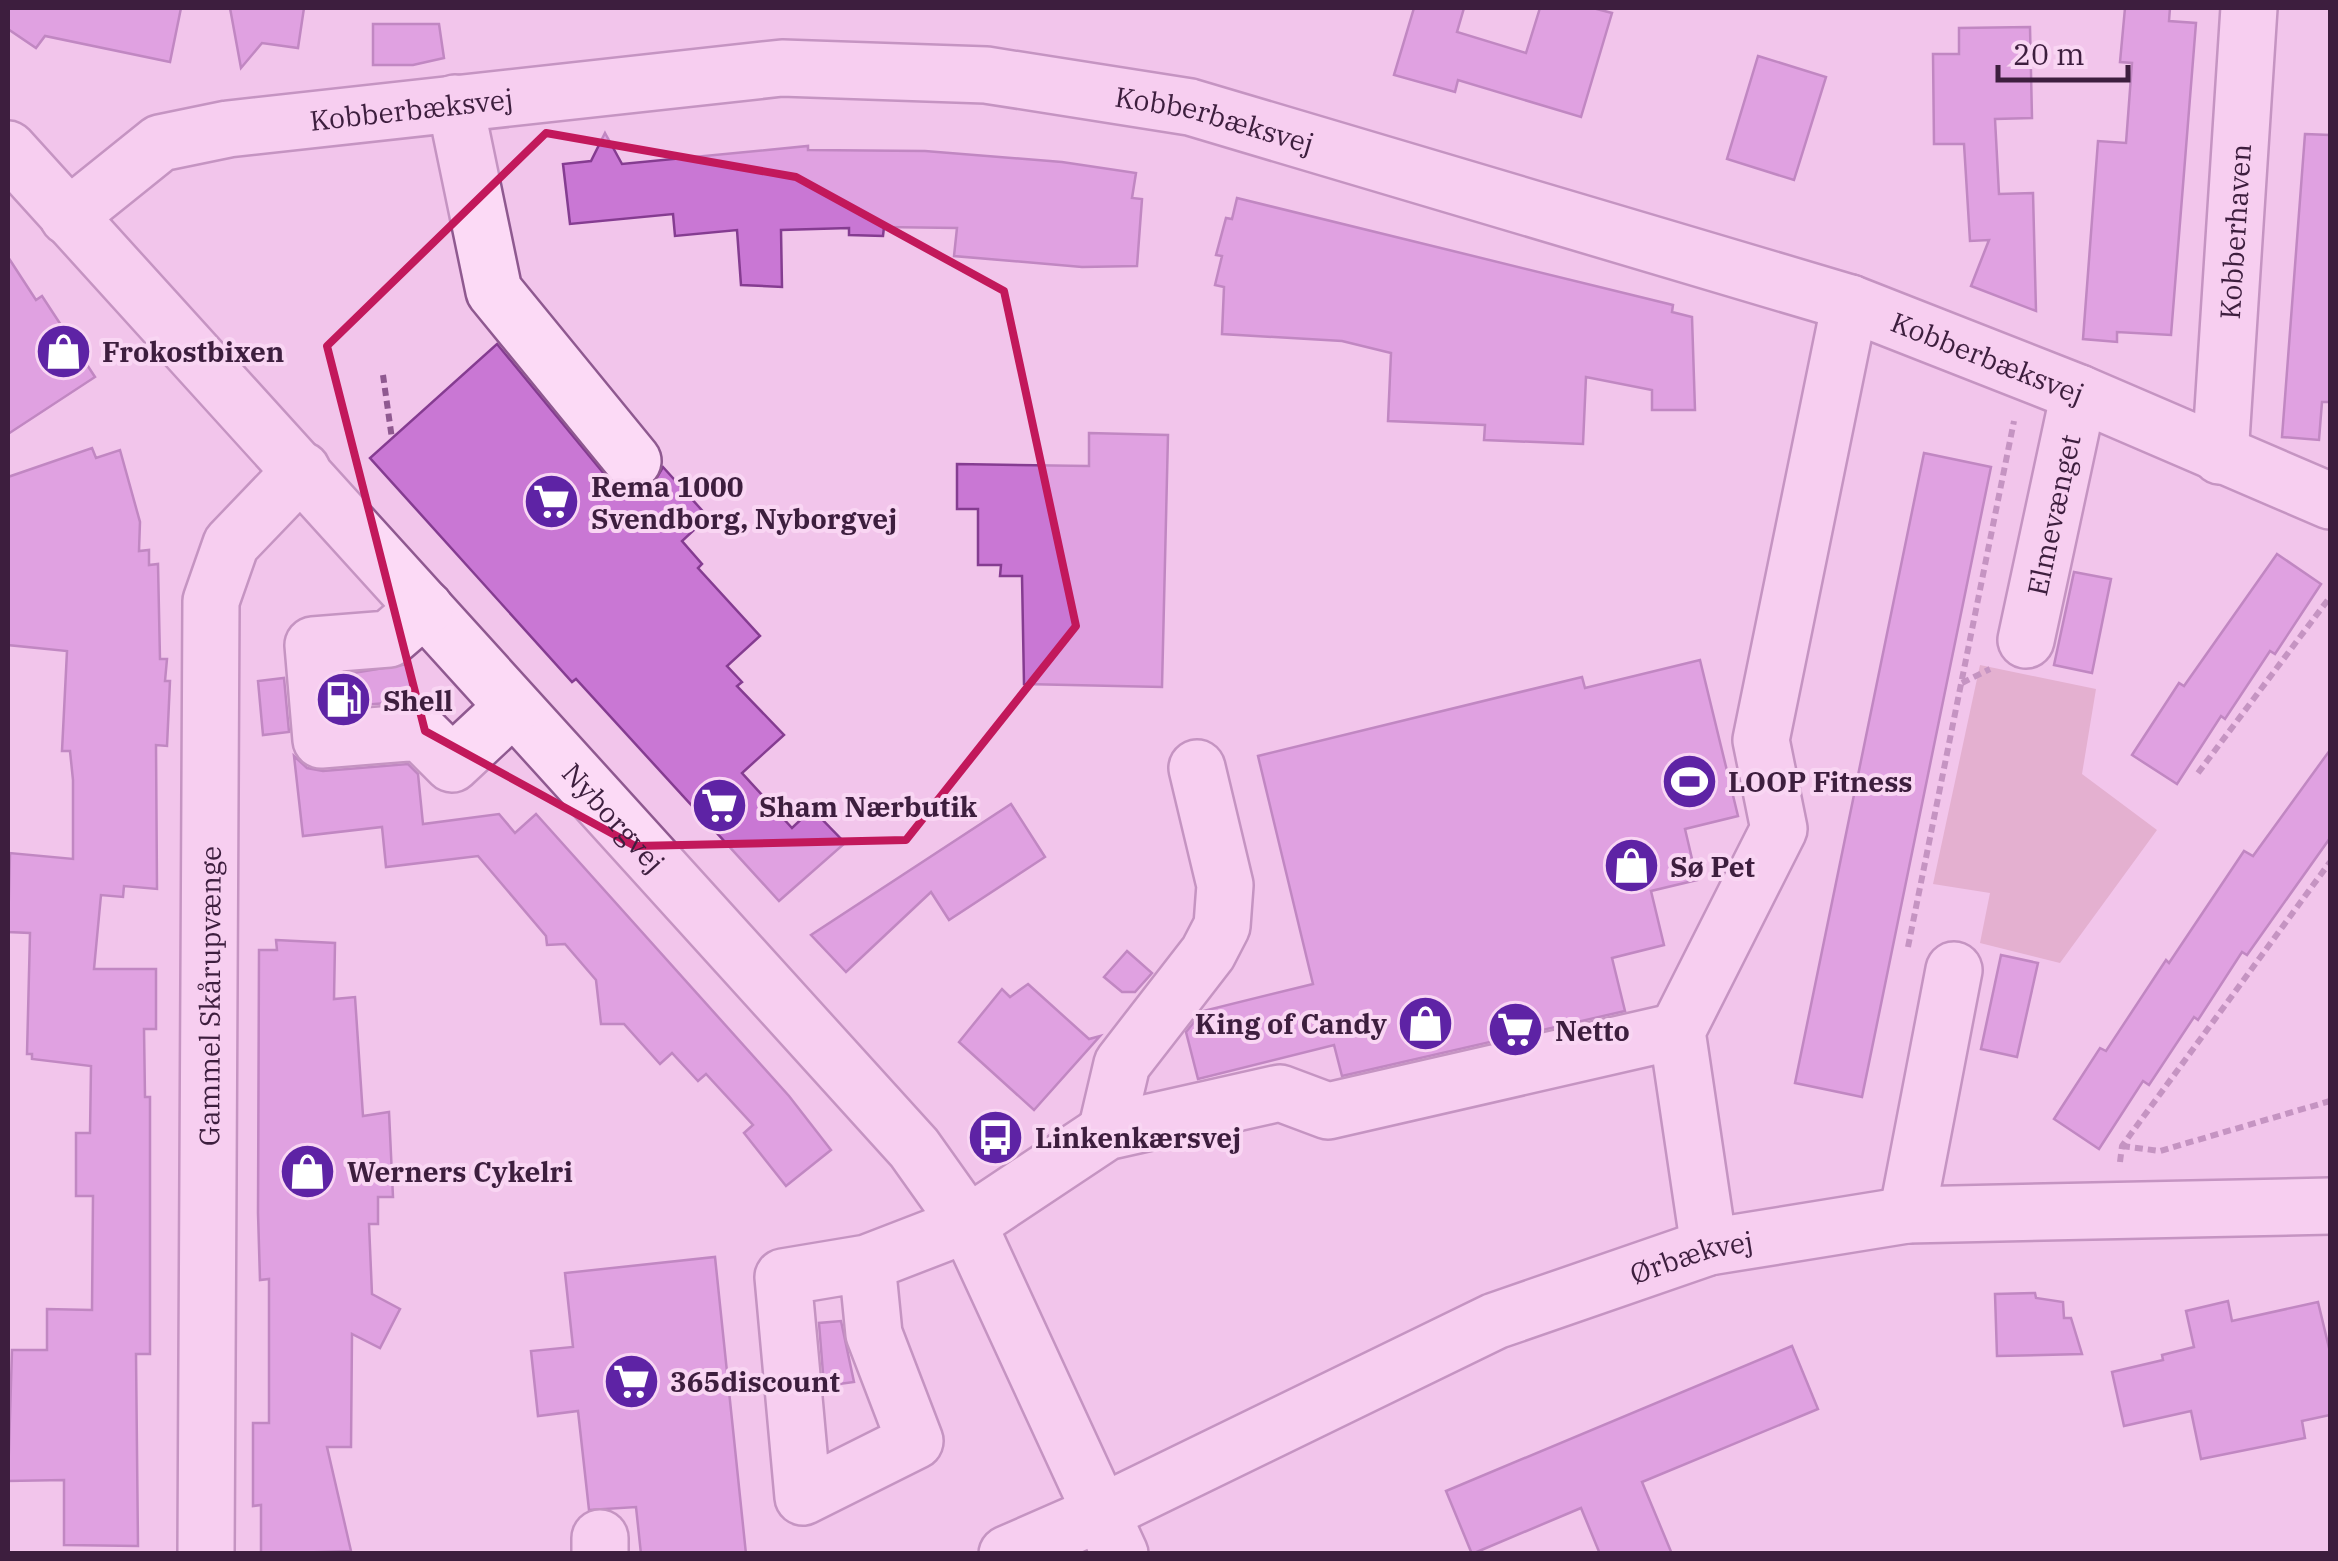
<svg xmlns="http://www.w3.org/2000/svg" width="2338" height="1561" font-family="'IBM Plex Serif',serif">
	<rect width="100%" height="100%" fill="#f2c5eb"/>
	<path fill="#d297b0" d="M1980 665 2096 689 2082 774 2157 830 2060 963 1980 943 1990 893 1933 884Z"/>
	<g fill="#c977d4" stroke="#853c91" stroke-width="2.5">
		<path d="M8 8H181L170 62 45 36 36 48 8 29Z"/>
		<path d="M230 8H304L298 48 262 43 241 68Z"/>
		<path d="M1414 8H1464L1457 32 1526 53 1540 8H1593L1612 13 1581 117 1458 80 1455 92 1394 75Z"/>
		<path d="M2125 8H2170L2169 21 2196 23 2171 335 2117 332V342L2083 339 2098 141 2126 143 2132 63 2120 62Z"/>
		<path d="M373 24H439L444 58 413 65H373Z"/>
		<path d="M2030 27 2032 118 1995 119 1999 194 2033 193 2036 311 1971 286 1989 240 1970 241 1964 144H1934L1933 54H1959V28Z"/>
		<path d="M1758 56 1826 77 1794 180 1727 159Z"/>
		<path d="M605 133 622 164 808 146V150L925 151 1062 162 1136 173 1132 198 1142 199 1137 266 1082 267 954 256 957 228 884 227 883 236 849 235V228L781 230 782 287 741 285 737 230 675 236 673 214 570 224 563 164 591 161Z"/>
		<path d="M2305 134 2330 135V402H2322L2319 440 2282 437Z"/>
		<path d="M1237 198 1673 305 1672 312 1692 317 1695 410H1652V390L1586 377 1583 444 1484 440 1485 425 1388 421 1391 353 1342 341 1222 334 1224 287 1215 285 1222 256 1216 255 1226 218 1232 219Z"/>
		<path d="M8 257 36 300 42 296 95 377 8 434Z"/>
		<path d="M497 344 610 481 623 490 639 492 653 484 663 467 708 517 682 541 702 564 698 568 760 636 727 666 742 682 737 686 784 735 742 773 792 828 812 809 845 843 779 901 576 679 572 682 370 458Z"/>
		<path d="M1089 433 1168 435 1162 687 1024 684 1022 576H1000L1001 565H978V509H957V464L1089 466Z"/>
		<path d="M92 448 96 458 120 450 140 522 139 551 149 550V565L158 564 160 659H167L165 681H170L167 746 156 745 157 889 124 886 123 897 101 895 94 969H156V1029H144L145 1097H150V1354H136L138 1546 64 1545V1480L8 1481 12 1350H47V1309L92 1310 93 1196H76V1133H90L91 1066 32 1059V1054H27L30 933 8 932 10 853 73 859V780L70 751H62L67 651 8 645V477Z"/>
		<path d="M1924 453 1991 467 1862 1097 1795 1083Z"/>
		<path d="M2277 554 2321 584 2275 654 2270 651 2225 719 2221 716 2177 784 2132 755 2179 683 2184 686Z"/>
		<path d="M2074 572 2111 579 2092 673 2054 665Z"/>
		<path d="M1700 660 1738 816 1685 829 1697 880 1651 891 1664 945 1612 958 1625 1011 1342 1076 1334 1045 1198 1079 1186 1032 1203 1011 1313 984 1258 756 1582 677 1585 688Z"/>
		<path d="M408 664 412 701 350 706 347 674Z"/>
		<path d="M284 678 289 732 263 735 258 681Z"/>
		<path d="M2330 750V838L2247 955 2242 952 2198 1020 2194 1017 2149 1085 2143 1081 2099 1149 2054 1119 2100 1048 2106 1051 2166 960 2169 963 2244 851 2253 856Z"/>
		<path d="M294 756 307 768 323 771 408 764 418 774 423 824 499 814 515 833 536 814 789 1096 831 1150 786 1186 744 1133 753 1125 706 1074 698 1081 672 1053 660 1064 624 1024H601L596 980 565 944 547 945 546 936 478 856 386 867 382 827 303 836Z"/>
		<path d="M1011 804 1045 857 949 920 931 892 846 972 811 935Z"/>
		<path d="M276 940 335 943 334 999 355 997 363 1116 389 1112 393 1197H378V1224H369L372 1294 400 1309 380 1348 352 1334 351 1447H327L351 1551 261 1554V1505L253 1506V1423H269V1279L260 1280 258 1213 259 950H277Z"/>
		<path d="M1127 951 1152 973 1135 992H1122L1104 977Z"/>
		<path d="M2001 955 2038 963 2017 1057 1981 1049Z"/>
		<path d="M1028 984 1089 1039 1100 1036 1034 1110 959 1042 1002 989 1010 997Z"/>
		<path d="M715 1257 746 1554H641L636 1507 589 1510 578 1411 538 1416 531 1351 573 1347 565 1273Z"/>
		<path d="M2035 1293 2036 1298 2063 1302 2064 1318H2071L2082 1354 1997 1356 1995 1294Z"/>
		<path d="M2228 1301 2232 1321 2318 1302 2330 1352V1415L2302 1421 2305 1438 2201 1459 2191 1411 2124 1426 2112 1372 2163 1360 2162 1355 2194 1347 2186 1311Z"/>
		<path d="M841 1321 854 1382 824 1386 819 1323Z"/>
		<path d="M1792 1346 1818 1409 1642 1482 1672 1554H1600L1581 1508 1472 1554 1446 1491Z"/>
	</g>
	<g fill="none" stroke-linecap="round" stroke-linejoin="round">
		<defs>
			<g id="minor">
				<path d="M455 103 494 291 633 461"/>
				<path id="s1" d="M8 149 914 1148 968 1224 1120 1554"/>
				<path id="s2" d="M68 217 160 143 228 129 782 68 986 75 1190 107 1850 303 2079 393 2330 501"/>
				<path id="s3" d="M2220 456 2249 8"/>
				<path d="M425 608 389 639 313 645 321 740 420 732 452 764 513 707"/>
				<path id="s4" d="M2026 640 2079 393"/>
				<path d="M1106 1132 1122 1064 1208 953 1222 926 1225 885 1197 768"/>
				<path d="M1907 1215 1954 970"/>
				<path d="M1709 1247 1677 1031 1779 829 1761 740 1850 303"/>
				<path d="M867 1263 783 1277 803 1497 915 1441 874 1334 867 1263 968 1224 1106 1132 1280 1093 1328 1111 1677 1031"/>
				<path id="s5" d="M206 1554 211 601 231 544 302 470"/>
				<path d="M600 1554V1538"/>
				<path id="s6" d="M1007 1554 1103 1512 1495 1321 1709 1247 1907 1215 2330 1206"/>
			</g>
		</defs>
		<use href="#minor" stroke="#8f5990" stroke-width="60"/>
		<g stroke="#8f5990" stroke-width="6" stroke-dasharray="8 5" stroke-linecap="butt">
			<path d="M383 375 392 439"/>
			<path d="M1962 683 1990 669"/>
			<path d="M2198 773 2330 597"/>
			<path d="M1908 947 2014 421"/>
			<path d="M2122 1146 2160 1151 2330 1101"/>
			<path d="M2120 1162 2122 1146 2330 862"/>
		</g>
		<use href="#minor" stroke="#fcdaf6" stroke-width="55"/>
	</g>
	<path d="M0 0H2338V1561H0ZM546 133 796 177 1004 291 1076 626 906 840 635 846 425 731 327 346Z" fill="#f2c5eb" fill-opacity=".55" fill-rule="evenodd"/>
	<path fill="none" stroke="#c2185b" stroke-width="8" stroke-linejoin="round" d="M546 133 796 177 1004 291 1076 626 906 840 635 846 425 731 327 346Z"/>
	<defs>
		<symbol id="shop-disc" viewBox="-11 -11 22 22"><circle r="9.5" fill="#5e23a5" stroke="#f9d6f3"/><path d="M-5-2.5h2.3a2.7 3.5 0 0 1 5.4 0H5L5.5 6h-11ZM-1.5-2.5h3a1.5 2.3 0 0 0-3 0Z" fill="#fff"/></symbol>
		<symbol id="supermarket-disc" viewBox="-11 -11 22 22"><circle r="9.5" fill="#5e23a5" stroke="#f9d6f3"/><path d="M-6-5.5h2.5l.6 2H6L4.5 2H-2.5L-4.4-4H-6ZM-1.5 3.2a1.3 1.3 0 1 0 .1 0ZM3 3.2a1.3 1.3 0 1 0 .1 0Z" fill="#fff"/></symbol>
		<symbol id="fuel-disc" viewBox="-11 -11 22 22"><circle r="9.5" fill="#5e23a5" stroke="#f9d6f3"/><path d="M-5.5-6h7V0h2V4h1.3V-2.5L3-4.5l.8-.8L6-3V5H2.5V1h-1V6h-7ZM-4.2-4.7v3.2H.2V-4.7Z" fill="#fff"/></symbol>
		<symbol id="stadium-disc" viewBox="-11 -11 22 22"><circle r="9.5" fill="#5e23a5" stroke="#f9d6f3"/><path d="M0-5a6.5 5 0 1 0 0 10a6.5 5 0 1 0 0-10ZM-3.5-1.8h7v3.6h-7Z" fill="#fff"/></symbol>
		<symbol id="bus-disc" viewBox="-11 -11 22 22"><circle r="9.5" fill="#5e23a5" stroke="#f9d6f3"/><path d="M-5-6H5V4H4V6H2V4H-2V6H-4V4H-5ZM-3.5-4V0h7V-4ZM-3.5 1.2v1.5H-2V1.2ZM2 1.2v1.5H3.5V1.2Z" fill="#fff"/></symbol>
	</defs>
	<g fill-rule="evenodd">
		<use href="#shop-disc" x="32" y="320" width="63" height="63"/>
		<use href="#supermarket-disc" x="520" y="470" width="63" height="63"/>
		<use href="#fuel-disc" x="312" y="668" width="63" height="63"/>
		<use href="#stadium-disc" x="1658" y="750" width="63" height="63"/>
		<use href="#supermarket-disc" x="688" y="774" width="63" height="63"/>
		<use href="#shop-disc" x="1600" y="834" width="63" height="63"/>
		<use href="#shop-disc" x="1394" y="992" width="63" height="63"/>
		<use href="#supermarket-disc" x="1484" y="998" width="63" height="63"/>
		<use href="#bus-disc" x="964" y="1106" width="63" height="63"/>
		<use href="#shop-disc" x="276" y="1140" width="63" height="63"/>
		<use href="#supermarket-disc" x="600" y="1350" width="63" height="63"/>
	</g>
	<g text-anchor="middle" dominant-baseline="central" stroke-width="8" stroke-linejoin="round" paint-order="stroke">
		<g font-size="28" fill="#3d1e3e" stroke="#f9d6f3">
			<text stroke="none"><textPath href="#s2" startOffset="372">Kobberbæksvej</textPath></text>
			<text stroke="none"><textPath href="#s2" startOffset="1182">Kobberbæksvej</textPath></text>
			<text stroke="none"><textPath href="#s3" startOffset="225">Kobberhaven</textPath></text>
			<text stroke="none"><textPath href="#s2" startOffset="1992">Kobberbæksvej</textPath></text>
			<text stroke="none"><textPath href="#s4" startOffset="128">Elmevænget</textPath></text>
			<text stroke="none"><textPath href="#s1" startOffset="902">Nyborgvej</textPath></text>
			<text stroke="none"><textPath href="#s5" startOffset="558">Gammel Skårupvænge</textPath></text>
			<text stroke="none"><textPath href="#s6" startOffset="748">Ørbækvej</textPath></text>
		</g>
		<g font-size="28" font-weight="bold" fill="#3d1e3e" stroke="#f9d6f3" text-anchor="start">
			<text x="102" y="351">Frokostbixen</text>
			<text x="591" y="486">Rema 1000<tspan x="591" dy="32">Svendborg, Nyborgvej</tspan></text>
			<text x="383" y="700">Shell</text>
			<text x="1728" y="781">LOOP Fitness</text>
			<text x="759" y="806">Sham Nærbutik</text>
			<text x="1670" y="866">Sø Pet</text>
			<text x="1387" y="1023" text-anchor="end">King of Candy</text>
			<text x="1555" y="1030">Netto</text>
			<text x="1035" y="1137">Linkenkærsvej</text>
			<text x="347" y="1171">Werners Cykelri</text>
			<text x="670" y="1381">365discount</text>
		</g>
	</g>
	<rect width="2338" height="1561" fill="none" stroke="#3d1e3e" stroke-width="20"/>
	<path d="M1998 65v15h130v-15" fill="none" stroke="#3d1e3e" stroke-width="5"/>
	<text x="2013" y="65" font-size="30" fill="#3d1e3e" stroke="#f9d6f3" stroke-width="8" paint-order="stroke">20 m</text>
</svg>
